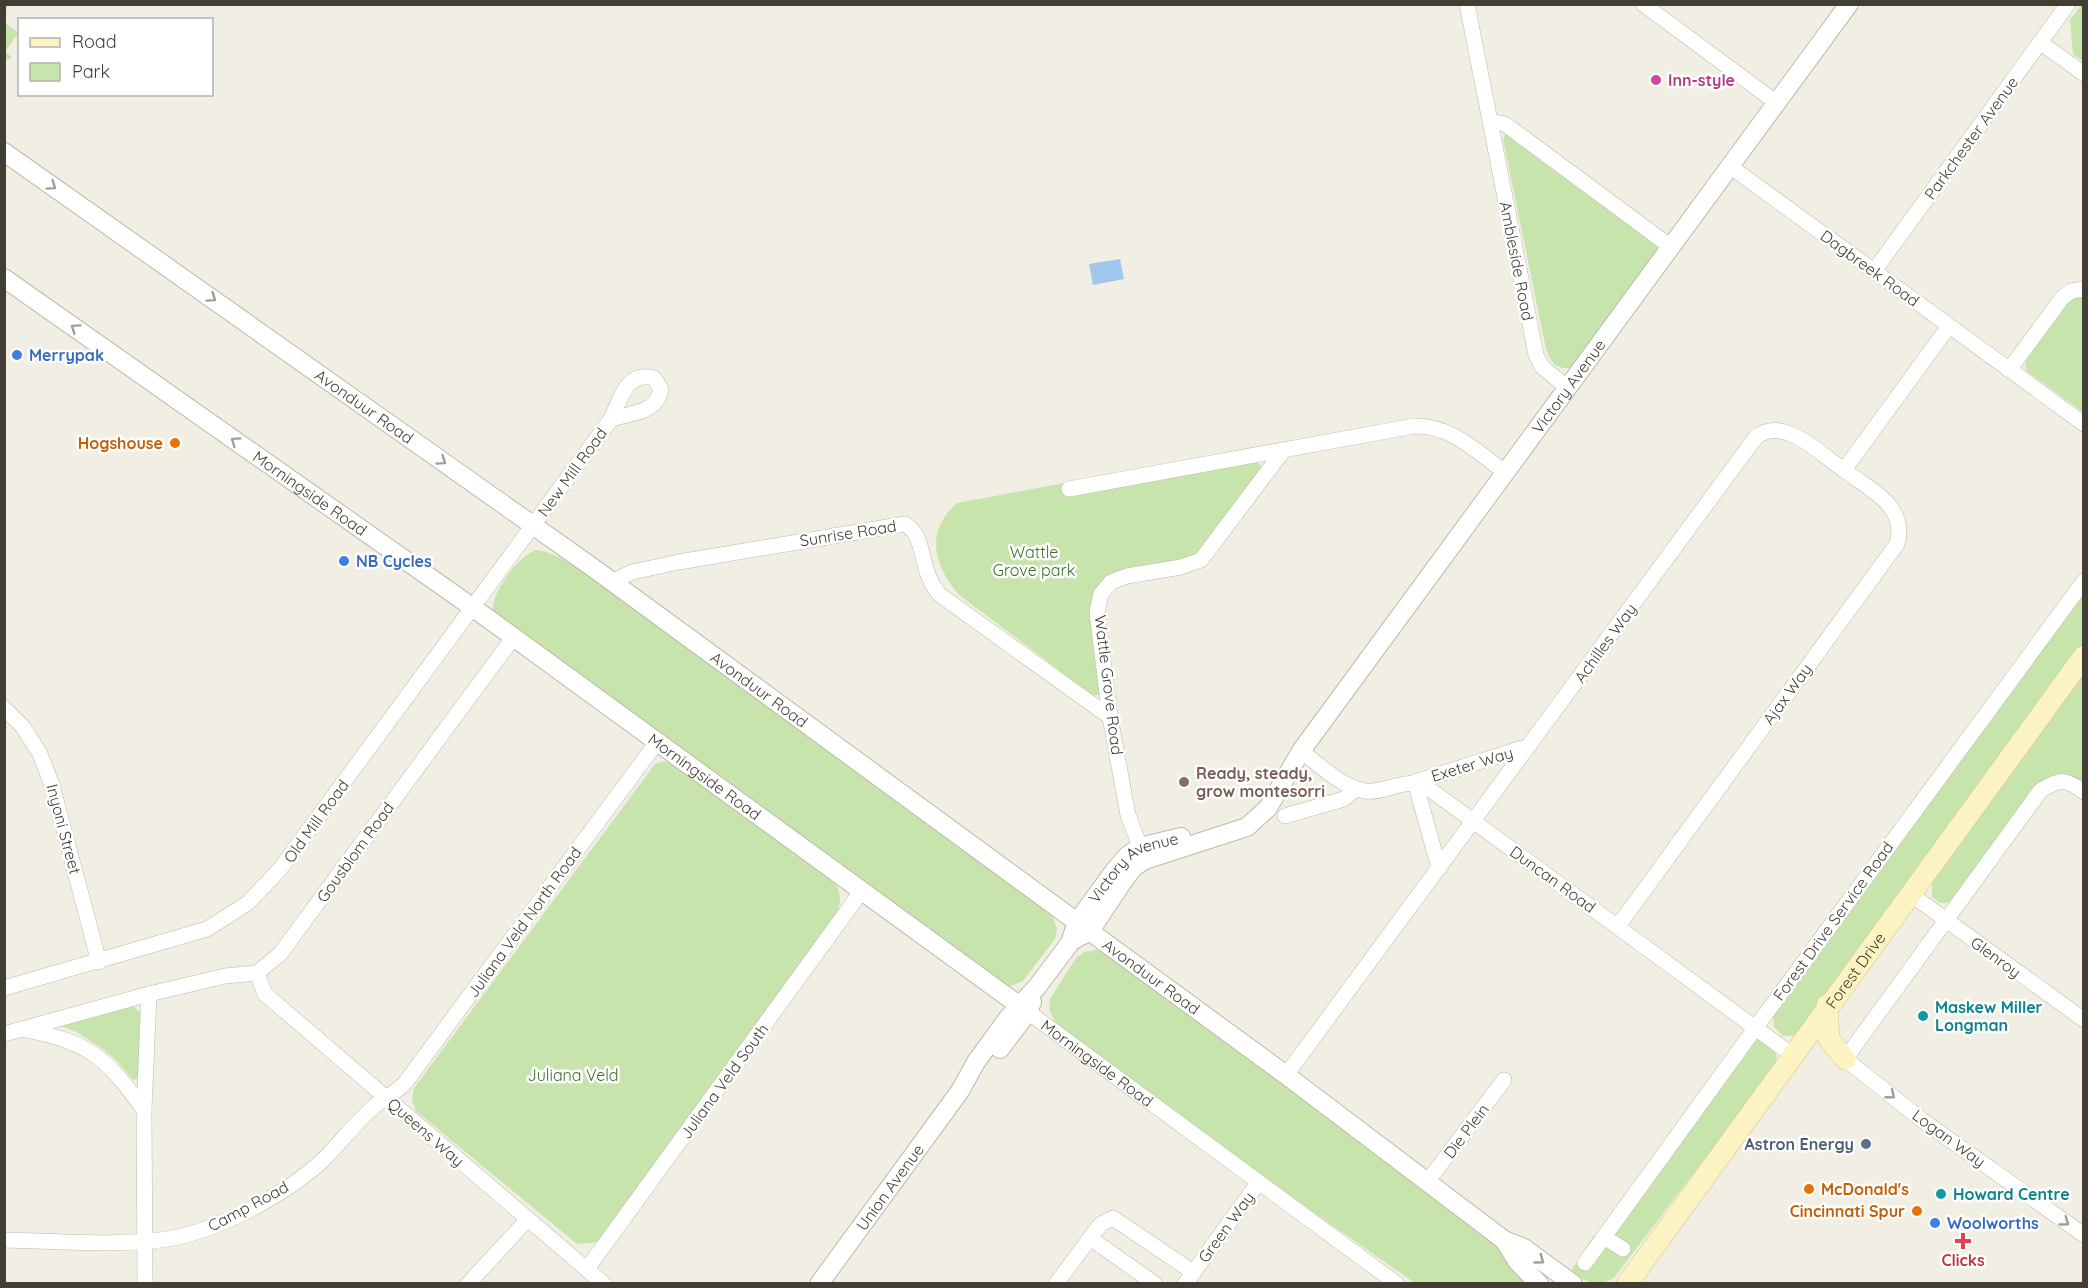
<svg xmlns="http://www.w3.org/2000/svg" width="2088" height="1288" font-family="Quicksand,sans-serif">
	<rect width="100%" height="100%" fill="#f1eee3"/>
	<g fill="#c7e4ad">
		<path d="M5 4 7 5 5 23 19 33V38L16 36 5 52 12 57 8 60 5 58Z"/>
		<path d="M2081 5H2084L2083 61 2073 54 2070 20Z"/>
		<path d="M1506 132 1658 242 1657 257 1571 368C1553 369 1549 360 1545 344L1503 139Z"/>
		<path d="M2083 291V412L2026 371 2025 358 2074 292Z"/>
		<path d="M1256 461 1263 468 1199 553 1176 563 1133 567 1120 572 1102 584V695H1092L959 595C934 565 924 532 957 503L1168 464Z"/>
		<path d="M536 550C560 551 612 591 634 606L1050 910 1057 928 1055 939 1023 981 1008 987 494 614C487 597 519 555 536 550Z"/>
		<path d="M2083 591V647L1797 1036H1783L1774 1027 1773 1014Z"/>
		<path d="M2083 675V781L2074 778H2053L1953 902 1940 903 1932 897V881Z"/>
		<path d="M665 761 677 766 830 877C840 889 842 896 838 911L601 1242 577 1244 416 1111 412 1100 414 1088 655 764Z"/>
		<path d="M1096 950 1107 953 1488 1236 1535 1283H1415L1261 1176 1058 1028 1049 1009 1050 999 1076 958 1084 952Z"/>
		<path d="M132 1005 140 1013 139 1074 137 1079 133 1080 117 1061 104 1050 77 1032 60 1026Z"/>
		<path d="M1757 1039H1761L1776 1053 1777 1063 1614 1278C1596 1287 1586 1283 1571 1271L1594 1235 1606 1245Z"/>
	</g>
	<path fill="#a1c7ec" d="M1120 259 1124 279 1093 285 1089 264Z"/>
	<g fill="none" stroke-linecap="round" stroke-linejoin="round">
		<defs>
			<g id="minor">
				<path d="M1467 4 1536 355 1542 367 1568 388"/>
				<path d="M1643 4 1777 103"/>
				<path d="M2041 43 2084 74"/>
				<path d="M1490 121 1505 124 1671 247"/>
				<path d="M1731 167 2084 424"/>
				<path d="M1874 271 2068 4"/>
				<path d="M2009 370 2062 298 2071 291 2084 289"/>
				<path d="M1069 489 1414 426C1451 425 1477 452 1506 473"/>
				<path d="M612 582 632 572 679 562 905 524C927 536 918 571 940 595L1110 717"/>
				<path d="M4 708 23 727 40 754 52 785 99 962"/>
				<path d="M1301 751C1320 765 1341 787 1365 791 1388 794 1405 775 1428 788L1791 1054"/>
				<path d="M2084 792C2065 778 2061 779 2041 790L1845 1059 1922 1120 2084 1235"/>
				<path d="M1285 816 1344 799 1356 789"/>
				<path d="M1144 857 1128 815 1110 717 1097 612 1101 594 1111 582 1127 576 1181 567 1201 560 1283 451"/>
				<path d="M1439 868 1415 782 1529 746"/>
				<path d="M1909 893 2084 1020"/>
				<path d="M1618 926 1897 544C1908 506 1870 490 1844 470"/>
				<path d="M257 973 265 994 604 1284"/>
				<path d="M4 988 207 929 248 903 280 869 611 419C621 398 626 371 654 378L661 389C657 413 632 413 611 419"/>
				<path id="s1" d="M1028 1012 1397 1284"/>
				<path d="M26 1030C90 1042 107 1059 144 1110"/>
				<path d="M4 1034 149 994 225 976 257 973 280 954 513 638"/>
				<path d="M1286 1075 1756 437C1784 415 1820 454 1844 470L1949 326"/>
				<path d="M1428 1181 1504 1080"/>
				<path d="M1604 1237 1623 1249"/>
				<path d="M1090 1238 1101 1224 1113 1218 1193 1272"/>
				<path d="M4 1240C57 1241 123 1247 173 1238 221 1229 286 1194 322 1161 340 1143 356 1122 376 1105 386 1098 396 1092 405 1083L657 742"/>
				<path d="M1585 1263 1756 1027 2084 581"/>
				<path d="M587 1269 861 892"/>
				<path d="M145 1284 144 1110 149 994"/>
				<path d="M468 1284 527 1220"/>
				<path d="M1056 1284 1090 1238 1155 1284"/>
				<path d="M1185 1284 1258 1183"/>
			</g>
			<g id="tertiary">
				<path id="s2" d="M4 152 592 567 1286 1075 1504 1240 1524 1248 1573 1284"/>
				<path id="s3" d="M4 278 472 607 1028 1012"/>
				<path id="s4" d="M1072 941 1090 931 1124 880 1134 867 1145 860 1247 827 1268 808 1301 751 1849 4"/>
				<path d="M1000 1049 1028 1012 1032 1002"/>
				<path d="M1504 1240 1517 1261 1539 1284"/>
				<path id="s5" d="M819 1284 960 1091 976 1062 1008 1018 1037 987 1070 943 1077 922 1114 871 1127 856 1140 847 1181 837"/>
			</g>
			<g id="secondary">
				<path d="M1827 1005 1829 1039 1845 1059"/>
				<path id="s6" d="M1627 1284 2084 656"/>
			</g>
		</defs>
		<use href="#minor" stroke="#bfb9a9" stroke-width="16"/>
		<use href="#tertiary" stroke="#bfb9a9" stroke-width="20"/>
		<use href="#secondary" stroke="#cfc495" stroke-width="22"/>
		<use href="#minor" stroke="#fff" stroke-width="15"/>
		<use href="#tertiary" stroke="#fff" stroke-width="18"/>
		<use href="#secondary" stroke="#fcf3c2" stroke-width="21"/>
	</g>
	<defs><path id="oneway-chevron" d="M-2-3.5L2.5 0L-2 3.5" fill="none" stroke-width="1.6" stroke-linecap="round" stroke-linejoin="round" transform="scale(1.5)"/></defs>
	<g stroke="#a09e9a">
		<use href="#oneway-chevron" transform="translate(52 186) rotate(35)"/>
		<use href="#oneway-chevron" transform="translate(212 298) rotate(35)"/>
		<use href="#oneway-chevron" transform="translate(75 328) rotate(-145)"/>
		<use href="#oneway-chevron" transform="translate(235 441) rotate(-145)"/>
		<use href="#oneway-chevron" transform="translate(442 461) rotate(35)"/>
		<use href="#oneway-chevron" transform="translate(1891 1095) rotate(39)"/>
		<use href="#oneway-chevron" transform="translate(2065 1222) rotate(36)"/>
		<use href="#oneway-chevron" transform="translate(1540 1260) rotate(36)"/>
	</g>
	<circle fill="#d1479c" stroke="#fff" stroke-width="2" cx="1656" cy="80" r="6"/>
	<g fill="#3f7fe0" stroke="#fff" stroke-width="2">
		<circle cx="17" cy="355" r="6"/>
		<circle cx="344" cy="561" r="6"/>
		<circle cx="1935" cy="1223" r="6"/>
	</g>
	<g fill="#e8710a" stroke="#fff" stroke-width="2">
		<circle cx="175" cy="443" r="6"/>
		<circle cx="1809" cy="1189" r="6"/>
		<circle cx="1917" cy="1211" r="6"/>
	</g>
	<circle fill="#8d6e63" stroke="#fff" stroke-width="2" cx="1184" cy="782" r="6"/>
	<g fill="#0f9aa8" stroke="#fff" stroke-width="2">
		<circle cx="1923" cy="1016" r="6"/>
		<circle cx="1941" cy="1194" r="6"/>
	</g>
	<circle fill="#5c6f8a" stroke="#fff" stroke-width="2" cx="1866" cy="1144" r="6"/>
	<path fill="#e0444e" stroke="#fff" stroke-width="2" d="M1960 1232h6v6h6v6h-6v6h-6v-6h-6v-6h6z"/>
	<g text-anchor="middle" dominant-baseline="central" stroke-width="5" stroke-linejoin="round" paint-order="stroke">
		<g font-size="16" font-weight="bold" fill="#b23c85" stroke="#fff" text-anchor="start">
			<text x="1668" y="80">Inn-style</text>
		</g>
		<g font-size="16" fill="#423e34" stroke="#fff">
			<text transform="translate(1971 138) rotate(-54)">Parkchester Avenue</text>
			<text transform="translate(1517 261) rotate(79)">Ambleside Road</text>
			<text transform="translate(1870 268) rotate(36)">Dagbreek Road</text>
			<text stroke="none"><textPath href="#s4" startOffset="765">Victory Avenue</textPath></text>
			<text stroke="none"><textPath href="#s2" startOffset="441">Avonduur Road</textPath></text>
			<text transform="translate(572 472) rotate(-54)">New Mill Road</text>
			<text stroke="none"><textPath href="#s3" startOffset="374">Morningside Road</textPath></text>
			<text transform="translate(848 533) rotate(-9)">Sunrise Road</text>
			<text transform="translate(1605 643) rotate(-54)">Achilles Way</text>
			<text transform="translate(1109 685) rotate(83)">Wattle Grove Road</text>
			<text stroke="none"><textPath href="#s2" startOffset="927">Avonduur Road</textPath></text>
			<text transform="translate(1787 694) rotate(-54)">Ajax Way</text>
			<text transform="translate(1472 764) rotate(-17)">Exeter Way</text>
			<text stroke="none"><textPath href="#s3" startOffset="860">Morningside Road</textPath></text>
			<text transform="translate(316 821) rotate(-54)">Old Mill Road</text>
			<text transform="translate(64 829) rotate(75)">Inyoni Street</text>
			<text transform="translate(355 852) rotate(-54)">Gousblom Road</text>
			<text stroke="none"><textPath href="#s5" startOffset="528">Victory Avenue</textPath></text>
			<text transform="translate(1553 879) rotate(36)">Duncan Road</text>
			<text transform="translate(1833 921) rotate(-54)">Forest Drive Service Road</text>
			<text transform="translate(524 922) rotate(-54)">Juliana Veld North Road</text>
			<text transform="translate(1996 957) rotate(36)">Glenroy</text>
			<text stroke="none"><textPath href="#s6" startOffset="388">Forest Drive</textPath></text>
			<text stroke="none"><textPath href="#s2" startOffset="1413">Avonduur Road</textPath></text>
			<text stroke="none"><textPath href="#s1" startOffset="86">Morningside Road</textPath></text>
			<text transform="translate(724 1081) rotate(-54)">Juliana Veld South</text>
			<text transform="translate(1466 1131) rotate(-53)">Die Plein</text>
			<text transform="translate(426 1132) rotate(41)">Queens Way</text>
			<text transform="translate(1949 1138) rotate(36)">Logan Way</text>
			<text stroke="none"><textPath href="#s5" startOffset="120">Union Avenue</textPath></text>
			<text transform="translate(248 1206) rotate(-28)">Camp Road</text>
			<text transform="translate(1226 1227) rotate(-54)">Green Way</text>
		</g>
		<g font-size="16" font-weight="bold" fill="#366cbe" stroke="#fff" text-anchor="start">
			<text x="29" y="355">Merrypak</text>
			<text x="356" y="561">NB Cycles</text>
			<text x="1947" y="1223">Woolworths</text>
		</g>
		<g font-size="16" font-weight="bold" fill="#c56008" stroke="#fff" text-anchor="end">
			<text x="163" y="443">Hogshouse</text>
			<text x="1821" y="1189" text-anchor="start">McDonald's</text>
			<text x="1905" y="1211">Cincinnati Spur</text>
		</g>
		<g font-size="16" fill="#3f712a" stroke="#fff">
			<text x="1034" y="552">Wattle<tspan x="1034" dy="18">Grove park</tspan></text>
			<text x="573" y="1075">Juliana Veld</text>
		</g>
		<g font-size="16" font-weight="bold" fill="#785e54" stroke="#fff" text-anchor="start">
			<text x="1196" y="773">Ready, steady,<tspan x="1196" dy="18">grow montesorri</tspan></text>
		</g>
		<g font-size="16" font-weight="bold" fill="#0d838f" stroke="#fff" text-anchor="start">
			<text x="1935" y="1007">Maskew Miller<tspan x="1935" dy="18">Longman</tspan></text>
			<text x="1953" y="1194">Howard Centre</text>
		</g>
		<g font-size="16" font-weight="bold" fill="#4e5e75" stroke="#fff" text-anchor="end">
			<text x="1854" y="1144">Astron Energy</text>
		</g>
		<g font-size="16" font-weight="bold" fill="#be3a42" stroke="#fff">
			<text x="1963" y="1260">Clicks</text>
		</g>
	</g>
	<rect width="2088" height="1288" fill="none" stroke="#423e34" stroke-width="12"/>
	<rect x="18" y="18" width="195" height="78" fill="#ffffff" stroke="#b3b2ae" stroke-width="1.5"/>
	<rect x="30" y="38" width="30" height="9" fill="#fcf3c2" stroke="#b3b2ae" stroke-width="1.5"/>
	<text x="72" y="48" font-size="18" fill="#423e34">Road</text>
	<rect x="30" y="63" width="30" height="18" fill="#c7e4ad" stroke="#b3b2ae" stroke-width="1.5"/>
	<text x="72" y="78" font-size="18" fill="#423e34">Park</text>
</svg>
